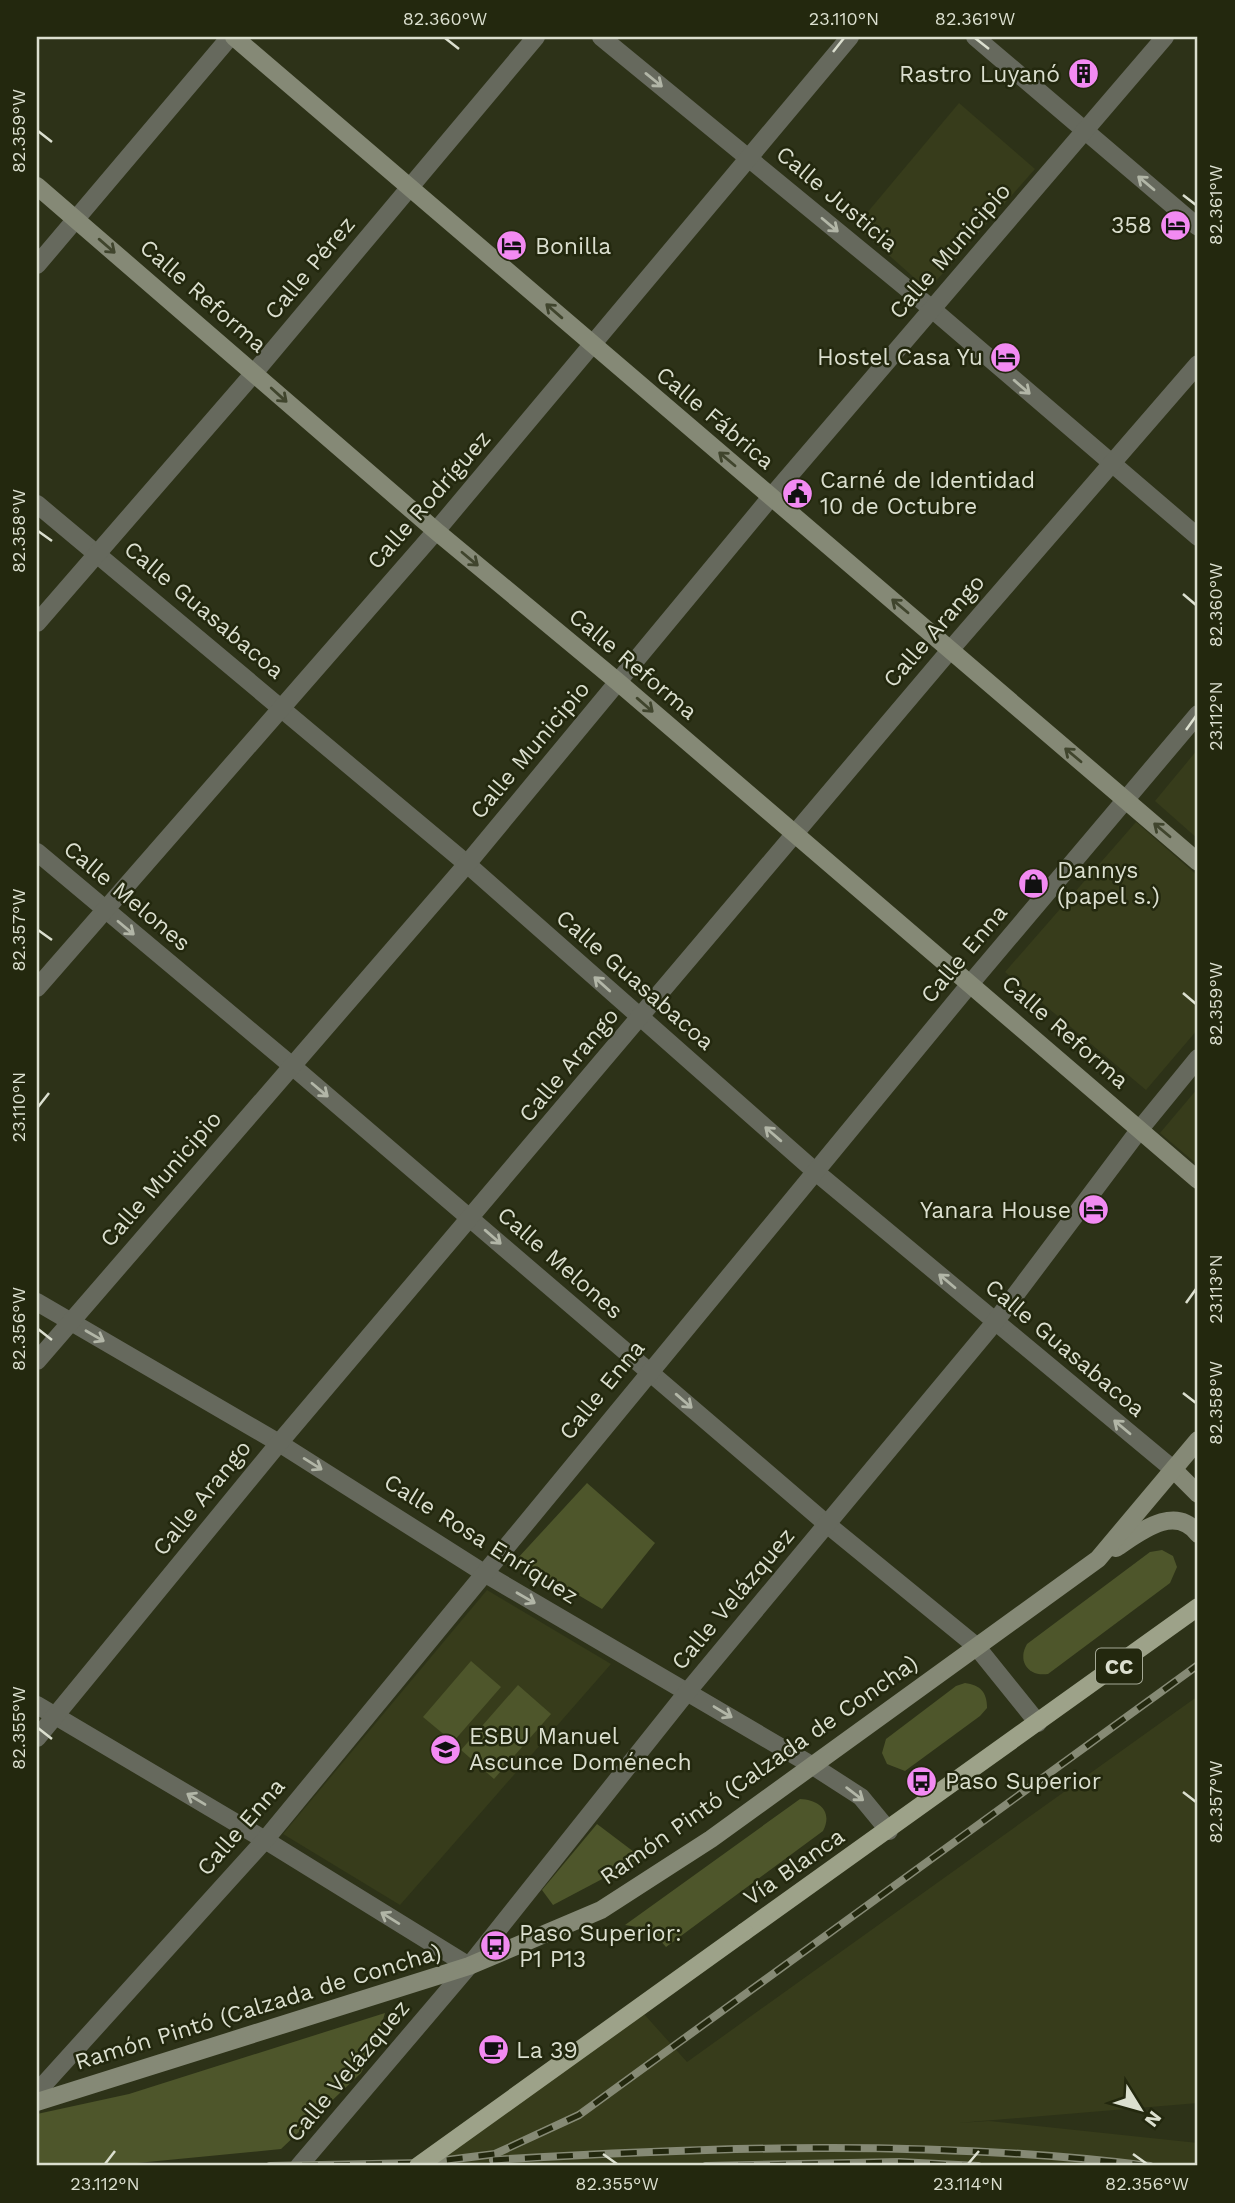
<svg xmlns="http://www.w3.org/2000/svg" width="1235" height="2203" font-family="'Work Sans',sans-serif">
	<rect width="100%" height="100%" fill="#2d3218"/>
	<g fill="#373c1b">
		<path d="M959 103 1035 169 928 290 856 226Z"/>
		<path d="M1198 749V839L1155 801Z"/>
		<path d="M1136 822 1198 876V1029L1146 1090 1005 972Z"/>
		<path d="M1198 1088V1165L1160 1133Z"/>
		<path d="M487 1590 611 1664 400 1905 283 1834Z"/>
		<path d="M1198 1696V2103L958 2123 989 2121 1198 2143V2166H431L644 2014 687 2062Z"/>
	</g>
	<g fill="#4e562b">
		<path d="M587 1483 655 1543 602 1609 517 1559Z"/>
		<path d="M1162 1550 1173 1556 1177 1567 1170 1583 1048 1674C1028 1677 1017 1661 1027 1644L1150 1552Z"/>
		<path d="M471 1661 501 1687 453 1742 423 1717Z"/>
		<path d="M965 1683C980 1685 987 1692 987 1708L980 1716 905 1771 887 1764 882 1753 886 1739 956 1686Z"/>
		<path d="M518 1685 551 1714 494 1779 461 1750Z"/>
		<path d="M800 1799C820 1800 833 1812 823 1831L666 1947 650 1929 625 1925Z"/>
		<path d="M597 1824 642 1858 553 1905 542 1890Z"/>
		<path d="M385 2013 376 2043 361 2073 281 2149 137 2163 37 2166V2114L129 2094Z"/>
	</g>
	<g fill="none" stroke-linecap="round" stroke-linejoin="round">
		<g stroke="#66695d" stroke-width="18">
			<path d="M601 37 932 309 1198 537"/>
			<path d="M975 37 1198 227"/>
			<path d="M37 265 230 37"/>
			<path d="M37 504 467 864 817 1173 1174 1470"/>
			<path d="M37 623 254 373 536 37"/>
			<path d="M37 852 291 1065 828 1525 976 1646 1038 1723"/>
			<path d="M37 988 436 531 850 37"/>
			<path d="M37 1302 279 1443 484 1573 813 1766 861 1797 889 1831"/>
			<path d="M37 1361 467 864 771 497 1165 37"/>
			<path d="M37 1705 265 1840 469 1966"/>
			<path d="M37 1738 279 1443 951 649 1198 364"/>
			<path d="M37 2092 265 1840 970 984 1198 714"/>
			<path d="M299 2166 469 1966 688 1691 995 1322 1140 1129 1198 1058"/>
		</g>
		<g stroke="#858976" stroke-width="18">
			<path d="M234 37 1198 862"/>
			<path d="M37 186 436 531 618 682 1198 1180"/>
			<path d="M1174 1470 1198 1494"/>
			<path d="M1116 1548C1139 1533 1175 1503 1198 1534"/>
			<path d="M37 2102 469 1966 601 1910 711 1839 1098 1559 1198 1440"/>
		</g>
		<path stroke="#9da289" stroke-width="18" d="M744 1932 1198 1607"/>
		<defs>
			<g id="rail">
				<path d="M493 2160C710 2147 934 2139 1150 2166"/>
				<path d="M415 2164 495 2154 579 2115 1198 1665"/>
				<path d="M270 2166 423 2163"/>
				<path d="M706 2166 899 2162 978 2166"/>
			</g>
		</defs>
		<use href="#rail" stroke="#868a75" stroke-width="8"/>
		<use href="#rail" stroke="#23280e" stroke-width="5" stroke-dasharray="16" stroke-linecap="butt"/>
		<path stroke="#9da289" stroke-width="18" d="M418 2166 744 1932"/>
	</g>
	<defs><path id="oneway-shaft" d="M-6 0H5M1.5-3L5.5 0L1.5 3" fill="none" stroke-width="1.6" stroke-linecap="round" stroke-linejoin="round" transform="scale(1.75)"/></defs>
	<g stroke="#b2b6a7">
		<use href="#oneway-shaft" transform="translate(654 80) rotate(39)"/>
		<use href="#oneway-shaft" transform="translate(1146 183) rotate(-140)"/>
		<use href="#oneway-shaft" transform="translate(830 225) rotate(40)"/>
		<use href="#oneway-shaft" transform="translate(1022 387) rotate(41)"/>
		<use href="#oneway-shaft" transform="translate(126 928) rotate(40)"/>
		<use href="#oneway-shaft" transform="translate(602 984) rotate(-138)"/>
		<use href="#oneway-shaft" transform="translate(320 1090) rotate(40)"/>
		<use href="#oneway-shaft" transform="translate(773 1134) rotate(-139)"/>
		<use href="#oneway-shaft" transform="translate(493 1237) rotate(41)"/>
		<use href="#oneway-shaft" transform="translate(947 1281) rotate(-140)"/>
		<use href="#oneway-shaft" transform="translate(95 1336) rotate(30)"/>
		<use href="#oneway-shaft" transform="translate(684 1401) rotate(41)"/>
		<use href="#oneway-shaft" transform="translate(1122 1427) rotate(-140)"/>
		<use href="#oneway-shaft" transform="translate(313 1464) rotate(32)"/>
		<use href="#oneway-shaft" transform="translate(526 1598) rotate(30)"/>
		<use href="#oneway-shaft" transform="translate(723 1712) rotate(31)"/>
		<use href="#oneway-shaft" transform="translate(855 1794) rotate(37)"/>
		<use href="#oneway-shaft" transform="translate(196 1799) rotate(-149)"/>
		<use href="#oneway-shaft" transform="translate(390 1918) rotate(-148)"/>
	</g>
	<g stroke="#40452d">
		<use href="#oneway-shaft" transform="translate(107 246) rotate(41)"/>
		<use href="#oneway-shaft" transform="translate(554 311) rotate(-139)"/>
		<use href="#oneway-shaft" transform="translate(279 395) rotate(42)"/>
		<use href="#oneway-shaft" transform="translate(727 459) rotate(-140)"/>
		<use href="#oneway-shaft" transform="translate(470 559) rotate(40)"/>
		<use href="#oneway-shaft" transform="translate(900 606) rotate(-140)"/>
		<use href="#oneway-shaft" transform="translate(645 705) rotate(41)"/>
		<use href="#oneway-shaft" transform="translate(1073 755) rotate(-140)"/>
		<use href="#oneway-shaft" transform="translate(1162 830) rotate(-140)"/>
	</g>
	<path fill="none" stroke="#dbdfcf" stroke-width="2.5" d="M445 38 459 49M975 38 989 49M833 52 844 38M38 131 52 142M1183 195 1196 205M38 531 52 541M1183 594 1196 605M1186 730 1196 716M38 930 52 940M1183 993 1196 1004M38 1107 49 1093M1186 1303 1196 1289M38 1329 52 1340M1183 1393 1196 1403M38 1728 52 1739M1183 1792 1196 1802M603 2154 617 2164M1133 2154 1147 2164M105 2164 115 2151M968 2164 979 2151"/>
	<defs>
		<symbol id="building-disc" viewBox="-11 -11 22 22"><circle r="9.5" fill="#f28af2" stroke="#23280e"/><path d="M-4-6H4V6H1V3H-1V6H-4ZM-2.5-4.3h1.7v1.8h-1.7ZM.8-4.3h1.7v1.8H.8ZM-2.5-1h1.7V.8h-1.7ZM.8-1h1.7V.8H.8Z" fill="#111"/></symbol>
		<symbol id="hotel-disc" viewBox="-11 -11 22 22"><circle r="9.5" fill="#f28af2" stroke="#23280e"/><path d="M-6-4.5h1.5V1H6V5H4.5V3h-9V5H-6ZM-4 0a1.8 1.8 0 1 1 3.6 0ZM.5 0V-2.5h3Q6-2.5 6 0Z" fill="#111"/></symbol>
		<symbol id="civic-disc" viewBox="-11 -11 22 22"><circle r="9.5" fill="#f28af2" stroke="#23280e"/><path d="M-.6-6.5H3V-4.5H.6V-3L4-1V1h2V6H-6V1h2V-1L-.6-3ZM-1.2 2.5V6h2.4V2.5Z" fill="#111"/></symbol>
		<symbol id="shop-disc" viewBox="-11 -11 22 22"><circle r="9.5" fill="#f28af2" stroke="#23280e"/><path d="M-5-2.5h2.3a2.7 3.5 0 0 1 5.4 0H5L5.5 6h-11ZM-1.5-2.5h3a1.5 2.3 0 0 0-3 0Z" fill="#111"/></symbol>
		<symbol id="school-disc" viewBox="-11 -11 22 22"><circle r="9.5" fill="#f28af2" stroke="#23280e"/><path d="M0-5L7-2L0 1L-7-2ZM-4 1L0 2.5L4 1V4Q0 6-4 4Z" fill="#111"/></symbol>
		<symbol id="bus-disc" viewBox="-11 -11 22 22"><circle r="9.5" fill="#f28af2" stroke="#23280e"/><path d="M-5-6H5V4H4V6H2V4H-2V6H-4V4H-5ZM-3.5-4V0h7V-4ZM-3.5 1.2v1.5H-2V1.2ZM2 1.2v1.5H3.5V1.2Z" fill="#111"/></symbol>
		<symbol id="cafe-disc" viewBox="-11 -11 22 22"><circle r="9.5" fill="#f28af2" stroke="#23280e"/><path d="M-5.5-4.5H6V0H3Q3 3.5 0 3.5H-2.5Q-5.5 3.5-5.5 0ZM3-3.2v2h1.7v-2ZM-6 4.5H4V6H-6Z" fill="#111"/></symbol>
	</defs>
	<g fill-rule="evenodd">
		<use href="#building-disc" x="1066" y="56" width="35" height="35"/>
		<use href="#hotel-disc" x="1158" y="208" width="35" height="35"/>
		<use href="#hotel-disc" x="494" y="228" width="35" height="35"/>
		<use href="#hotel-disc" x="988" y="340" width="35" height="35"/>
		<use href="#civic-disc" x="780" y="476" width="35" height="35"/>
		<use href="#shop-disc" x="1016" y="866" width="35" height="35"/>
		<use href="#hotel-disc" x="1076" y="1192" width="35" height="35"/>
		<use href="#school-disc" x="428" y="1732" width="35" height="35"/>
		<use href="#bus-disc" x="904" y="1764" width="35" height="35"/>
		<use href="#bus-disc" x="478" y="1928" width="35" height="35"/>
		<use href="#cafe-disc" x="476" y="2032" width="35" height="35"/>
	</g>
	<g text-anchor="middle" dominant-baseline="central" stroke-width="5" stroke-linejoin="round" paint-order="stroke">
		<rect fill="#23280e" stroke="#a4a895" stroke-width="2" x="1096" y="1648.5" width="46" height="35" rx="5"/>
		<g font-size="21" font-weight="bold" fill="#dbdfcf">
			<text x="1119" y="1666">CC</text>
		</g>
		<g font-size="23" fill="#dbdfcf" stroke="#23280e" text-anchor="start">
			<text x="1060" y="74" text-anchor="end">Rastro Luyanó</text>
			<text x="1152" y="225" text-anchor="end">358</text>
			<text x="535" y="246">Bonilla</text>
			<text x="983" y="357" text-anchor="end">Hostel Casa Yu</text>
			<text x="820" y="480">Carné de Identidad<tspan x="820" dy="26">10 de Octubre</tspan></text>
			<text x="1057" y="870">Dannys<tspan x="1057" dy="26">(papel s.)</tspan></text>
			<text x="1071" y="1210" text-anchor="end">Yanara House</text>
			<text x="469" y="1736">ESBU Manuel<tspan x="469" dy="26">Ascunce Doménech</tspan></text>
			<text x="945" y="1781">Paso Superior</text>
			<text x="519" y="1933">Paso Superior:<tspan x="519" dy="26">P1 P13</tspan></text>
			<text x="516" y="2050">La 39</text>
		</g>
		<g font-size="23" fill="#dbdfcf" stroke="#23280e">
			<text transform="translate(837 199) rotate(40)">Calle Justicia</text>
			<text transform="translate(950 251) rotate(-49)">Calle Municipio</text>
			<text transform="translate(310 268) rotate(-50)">Calle Pérez</text>
			<text transform="translate(203 296) rotate(41)">Calle Reforma</text>
			<text transform="translate(715 418) rotate(40)">Calle Fábrica</text>
			<text transform="translate(429 500) rotate(-49)">Calle Rodríguez</text>
			<text transform="translate(204 610) rotate(40)">Calle Guasabacoa</text>
			<text transform="translate(934 631) rotate(-49)">Calle Arango</text>
			<text transform="translate(633 664) rotate(40)">Calle Reforma</text>
			<text transform="translate(530 750) rotate(-50)">Calle Municipio</text>
			<text transform="translate(127 896) rotate(40)">Calle Melones</text>
			<text transform="translate(964 954) rotate(-50)">Calle Enna</text>
			<text transform="translate(635 980) rotate(41)">Calle Guasabacoa</text>
			<text transform="translate(1065 1032) rotate(41)">Calle Reforma</text>
			<text transform="translate(569 1065) rotate(-50)">Calle Arango</text>
			<text transform="translate(161 1179) rotate(-49)">Calle Municipio</text>
			<text transform="translate(560 1263) rotate(41)">Calle Melones</text>
			<text transform="translate(1065 1348) rotate(40)">Calle Guasabacoa</text>
			<text transform="translate(602 1390) rotate(-51)">Calle Enna</text>
			<text transform="translate(202 1498) rotate(-51)">Calle Arango</text>
			<text transform="translate(481 1539) rotate(32)">Calle Rosa Enríquez</text>
			<text transform="translate(733 1599) rotate(-50)">Calle Velázquez</text>
			<text transform="translate(759 1770) rotate(-35)">Ramón Pintó (Calzada de Concha)</text>
			<text transform="translate(241 1827) rotate(-49)">Calle Enna</text>
			<text transform="translate(794 1867) rotate(-35)">Vía Blanca</text>
			<text transform="translate(258 2007) rotate(-17)">Ramón Pintó (Calzada de Concha)</text>
			<text transform="translate(348 2071) rotate(-50)">Calle Velázquez</text>
		</g>
	</g>
	<rect width="1235" height="2203" fill="none" stroke="#23280e" stroke-width="77"/>
	<g transform="translate(1140 2109) rotate(127)" stroke="#23280e" stroke-width="5" paint-order="stroke">
	<path d="M0-5L12 26L0 18L-12 26Z" fill="#dbdfcf"/>
	<text y="-10" font-size="19" font-weight="bold" text-anchor="middle" fill="#dbdfcf">N</text>
	</g>
	<rect x="38" y="38" width="1158" height="2126" fill="none" stroke="#dbdfcf" stroke-width="2.5"/>
	<g font-size="18" text-anchor="middle" fill="#dbdfcf">
		<text x="445" y="25">82.360°W</text>
		<text x="844" y="25">23.110°N</text>
		<text x="975" y="25">82.361°W</text>
		<text transform="translate(19 131) rotate(-90)" y="6">82.359°W</text>
		<text transform="translate(1216 205) rotate(-90)" y="6">82.361°W</text>
		<text transform="translate(19 531) rotate(-90)" y="6">82.358°W</text>
		<text transform="translate(1216 605) rotate(-90)" y="6">82.360°W</text>
		<text transform="translate(1216 716) rotate(-90)" y="6">23.112°N</text>
		<text transform="translate(19 930) rotate(-90)" y="6">82.357°W</text>
		<text transform="translate(1216 1004) rotate(-90)" y="6">82.359°W</text>
		<text transform="translate(19 1107) rotate(-90)" y="6">23.110°N</text>
		<text transform="translate(1216 1289) rotate(-90)" y="6">23.113°N</text>
		<text transform="translate(19 1329) rotate(-90)" y="6">82.356°W</text>
		<text transform="translate(1216 1403) rotate(-90)" y="6">82.358°W</text>
		<text transform="translate(19 1728) rotate(-90)" y="6">82.355°W</text>
		<text transform="translate(1216 1802) rotate(-90)" y="6">82.357°W</text>
		<text x="105" y="2190">23.112°N</text>
		<text x="617" y="2190">82.355°W</text>
		<text x="968" y="2190">23.114°N</text>
		<text x="1147" y="2190">82.356°W</text>
	</g>
</svg>
